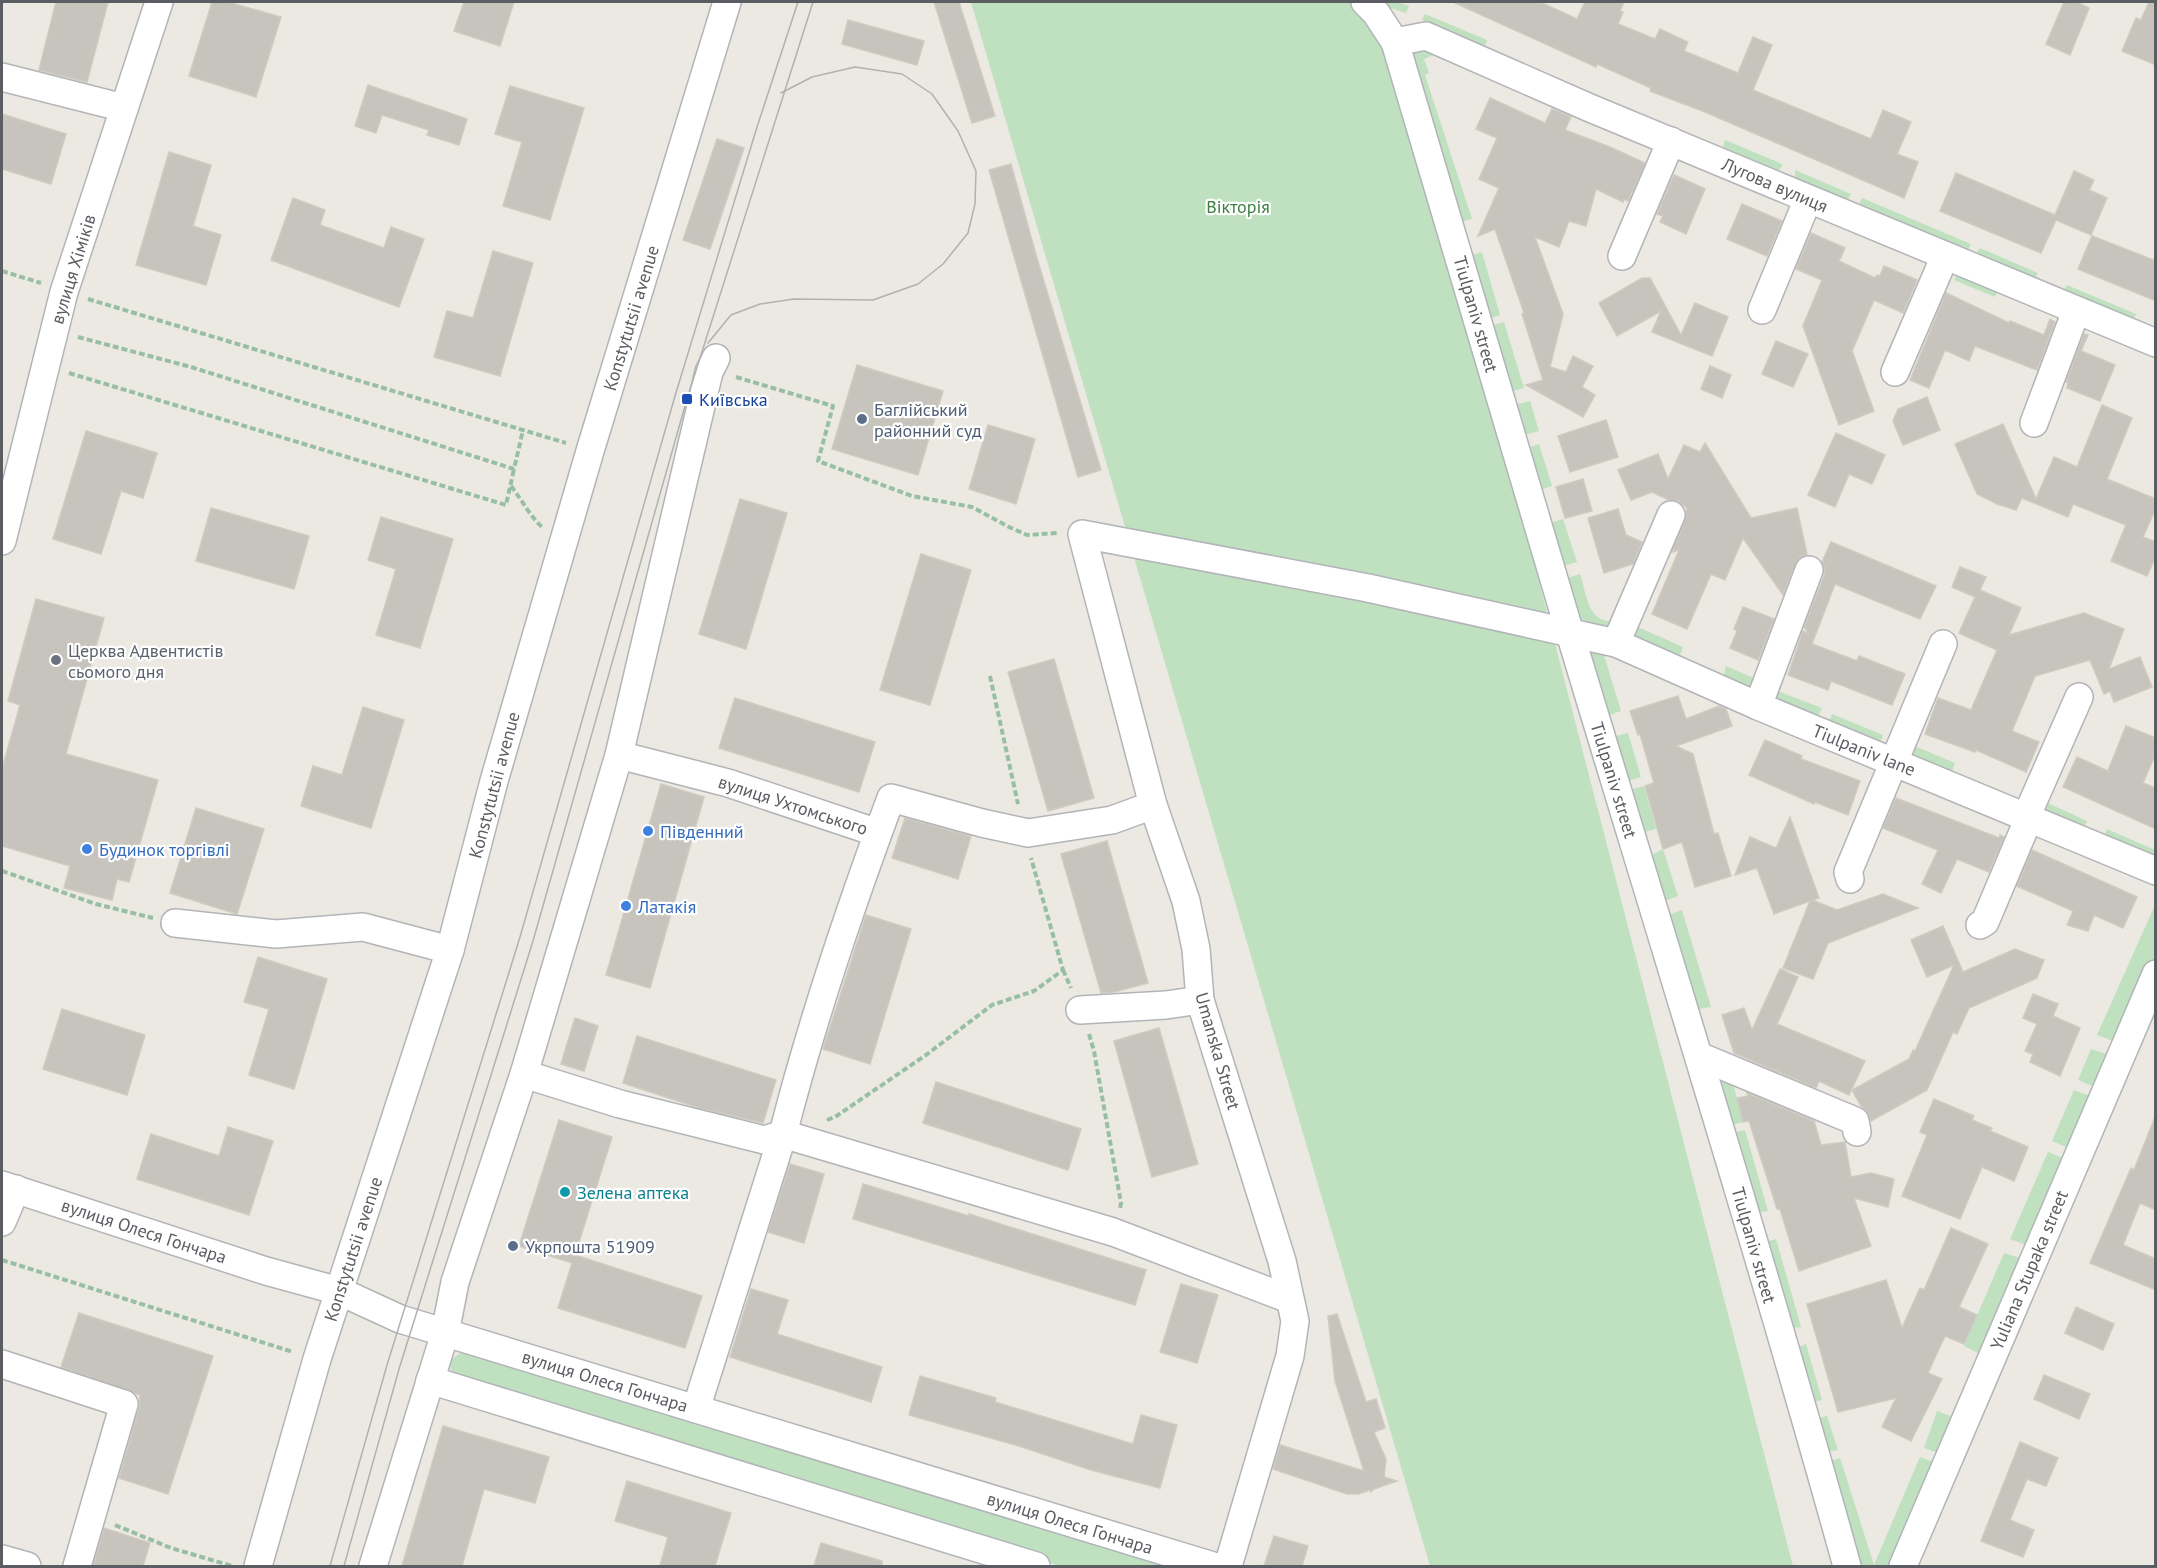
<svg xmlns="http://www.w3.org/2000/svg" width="2157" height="1568" font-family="'PT Sans',sans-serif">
	<rect width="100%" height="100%" fill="#ebe9e1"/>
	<g fill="#bfe1c0">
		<path d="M971 2H1397L1409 6 1406 13 1391 8 1793 1566H1430Z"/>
		<path d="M1425 14 1487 40 1485 46 1422 20Z"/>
		<path d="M1432 47 1535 91 1532 97 1436 54 1424 59 1429 73 1425 75 1472 219 1457 223 1409 55 1416 49Z"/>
		<path d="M1725 140 1780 163 1783 165 1778 171 1723 147Z"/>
		<path d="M1795 170 1851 194 1848 200 1795 178Z"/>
		<path d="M1862 198 1971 244 1968 250 1858 206Z"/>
		<path d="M1979 248 1987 251 2038 273 2036 277 1977 253Z"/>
		<path d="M1482 252 1500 315 1485 320 1467 257Z"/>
		<path d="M1960 268 2000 285 1995 297 1954 280Z"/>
		<path d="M2067 285 2136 314 2134 319 2064 290Z"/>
		<path d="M1504 322 1524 388 1507 393 1487 327Z"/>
		<path d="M1530 401 1539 431 1520 436 1510 406Z"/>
		<path d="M1539 444 1552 486 1536 491 1524 449Z"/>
		<path d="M1563 519 1577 562 1560 567 1546 524Z"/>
		<path d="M1580 574C1588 598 1587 625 1619 621L1609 629 1592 624 1575 616 1564 579Z"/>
		<path d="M1631 624 1683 647 1678 661 1633 636Z"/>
		<path d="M1586 643 1603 652 1621 711 1607 716Z"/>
		<path d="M1726 666 1763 682 1757 688 1748 687 1723 677Z"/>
		<path d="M1772 689 1822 708 1819 715 1769 696Z"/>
		<path d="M1832 714 1883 735 1881 741 1830 720Z"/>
		<path d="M1628 733 1641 777 1627 781 1613 737Z"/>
		<path d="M1907 743 1955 763 1952 772 1904 751Z"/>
		<path d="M1644 786 1656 829 1641 833 1629 790Z"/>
		<path d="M2039 799 2087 821 2082 832 2035 809Z"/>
		<path d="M2107 829 2155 850V863L2102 840Z"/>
		<path d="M1663 849 1678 896 1662 902 1648 857Z"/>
		<path d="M2155 905V958L2119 1043 2097 1035Z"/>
		<path d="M1682 910 1711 1007 1693 1010 1665 916Z"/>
		<path d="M2091 1049 2113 1056 2100 1089 2078 1080Z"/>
		<path d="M1709 1076 1732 1079 1743 1122 1725 1127Z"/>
		<path d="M2074 1090 2096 1098 2075 1151 2052 1141Z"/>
		<path d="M1745 1130 1768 1211 1748 1214 1725 1134Z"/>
		<path d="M2048 1152 2070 1161 2029 1246 2010 1239Z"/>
		<path d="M1776 1239 1801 1327 1784 1329 1758 1244Z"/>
		<path d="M2004 1253 2023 1259 1984 1356 1964 1346Z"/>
		<path d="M1806 1344 1822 1400 1807 1404 1789 1350Z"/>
		<path d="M464 1352 1172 1566H1060L462 1383C449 1372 444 1359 464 1352Z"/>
		<path d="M1937 1411 1959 1419 1942 1454 1924 1448Z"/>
		<path d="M1827 1416 1838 1450 1821 1453 1811 1420Z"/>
		<path d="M1920 1457 1938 1464 1892 1566H1853L1823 1463 1840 1458 1874 1565Z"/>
	</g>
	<g fill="#c7c4be" stroke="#cfcbc0" stroke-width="1.5">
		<path d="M56 2H108L87 82 39 70Z"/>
		<path d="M212 2H228L281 17 256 97 189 76Z"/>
		<path d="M464 2H514L500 46 454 31Z"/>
		<path d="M934 2H959L995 116 972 123Z"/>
		<path d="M1453 2H1540L1577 19 1585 2H1624L1620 11 1623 12 1618 24 1655 39 1660 29 1688 42 1684 51 1738 73 1753 37 1772 45 1753 90 1871 139 1883 110 1911 122 1897 154 1918 162 1904 198 1705 112 1650 91 1651 88 1597 64 1596 67Z"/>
		<path d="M2064 2H2077L2089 8 2070 55 2046 44Z"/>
		<path d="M2149 2H2156V65L2122 51 2136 18 2141 20Z"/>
		<path d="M848 20 924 41 917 65 842 44Z"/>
		<path d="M368 85 467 119 459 145 427 135 429 130 382 115 376 133 355 126Z"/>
		<path d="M510 86 584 108 550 220 503 206 522 142 495 134Z"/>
		<path d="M1490 98 1545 123 1552 109 1571 117 1565 130 1610 147 1645 163 1628 201 1624 199 1623 202 1596 189 1586 226 1569 221 1559 247 1535 237 1563 314 1550 367 1566 372 1573 356 1593 366 1582 387 1595 395 1583 417 1526 385 1543 380 1522 314 1524 313 1495 229 1478 236 1499 188 1479 179 1497 138 1476 129Z"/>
		<path d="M2 114 66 134 51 184 2 169Z"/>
		<path d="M717 139 744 148 710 249 683 240Z"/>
		<path d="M169 152 211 165 193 226 221 235 206 285 136 265Z"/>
		<path d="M1011 164 1036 255 1101 470 1078 477 989 170Z"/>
		<path d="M2074 171 2094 180 2089 190 2107 198 2091 235 2056 220 2041 253 1940 211 1956 173 2055 215Z"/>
		<path d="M1674 175 1705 189 1686 234 1660 222 1663 216 1657 214Z"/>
		<path d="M293 198 325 210 320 225 384 248 391 227 424 239 399 307 271 260Z"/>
		<path d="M1742 204 1782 221 1767 256 1727 239Z"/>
		<path d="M1811 233 1845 248 1839 261 1875 278 1877 275 1880 276 1884 266 1917 280 1903 313 1874 300 1852 351 1874 411 1839 425 1803 326 1822 280 1796 269Z"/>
		<path d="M2092 236 2156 261V301L2078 269Z"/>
		<path d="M493 251 533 263 500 376 434 357 447 311 473 318Z"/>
		<path d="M1642 278H1650L1681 335 1695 303 1728 317 1712 356 1652 332 1661 311 1617 336 1599 303Z"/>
		<path d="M1946 293 2009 323 2010 321 2044 335 2050 319 2055 322 2037 370 1975 346 1969 361 1945 350 1929 388 1910 380Z"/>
		<path d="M2084 334 2088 335 2081 351 2115 365 2100 401 2067 388 2068 383 2066 382Z"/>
		<path d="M1776 341 1808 354 1793 387 1762 374Z"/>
		<path d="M857 365 943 391 918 475 832 449Z"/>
		<path d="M1710 366 1731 375 1722 398 1701 389Z"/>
		<path d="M1927 397 1940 430 1903 445 1893 421 1898 409Z"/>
		<path d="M2102 405 2132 418 2107 479 2156 499V508L2143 537 2156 542V556L2147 576 2111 561 2126 525 2073 504 2068 517 2022 498 2016 510 1997 504 1977 494 1955 444 2003 424 2036 499 2054 457 2077 467Z"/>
		<path d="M1606 420 1618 457 1570 472 1558 436Z"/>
		<path d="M988 425 1035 439 1016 504 969 489Z"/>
		<path d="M86 431 157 453 143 498 121 491 101 554 53 539Z"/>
		<path d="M1836 433 1885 455 1872 484 1849 474 1835 507 1808 495Z"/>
		<path d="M1705 443 1751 518 1797 508 1807 554 1799 558 1795 564 1783 595 1743 538 1725 580 1711 574 1687 629 1652 614 1679 550 1672 552 1685 521 1687 508 1678 501 1669 500 1652 492 1631 500 1618 470 1658 454 1668 479 1684 445 1700 452Z"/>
		<path d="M1583 479 1592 511 1565 518 1556 487Z"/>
		<path d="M740 499 787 513 746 649 699 634Z"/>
		<path d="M211 508 309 536 294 589 196 561Z"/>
		<path d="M1618 509 1626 535 1642 542 1633 564 1604 573 1588 518Z"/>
		<path d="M381 517 453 539 420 648 376 635 396 569 368 560Z"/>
		<path d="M1831 542 1936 586 1920 619 1835 584 1812 644 1857 661 1859 656 1905 674 1892 705 1831 681 1828 690 1788 675 1803 631 1809 634 1804 627 1824 576 1825 568 1822 562Z"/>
		<path d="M921 554 971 570 930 705 880 690Z"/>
		<path d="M1960 567 1986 577 1980 590 2021 608 2009 635 2084 613 2124 629 2109 669 2140 657 2152 687 2114 702 2110 691 2104 694 2090 660 2035 676 2012 731 2039 742 2026 772 1976 750 1975 752 1925 734 1938 698 1971 710 1997 650 1959 633 1975 597 1952 587Z"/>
		<path d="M36 599 104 618 66 754 158 780 129 882 117 879 112 900 64 888 70 866 2 846V769L20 705 8 701Z"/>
		<path d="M1743 607 1774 619 1758 660 1730 648 1737 631 1734 629Z"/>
		<path d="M1054 659 1094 798 1048 811 1008 672Z"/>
		<path d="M1678 696 1686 719 1719 706 1726 709 1732 726 1676 746 1693 754 1714 834 1718 833 1731 876 1695 887 1682 842 1663 849 1645 786 1654 783 1640 734 1638 735 1630 711Z"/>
		<path d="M735 698 875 742 859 792 719 748Z"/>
		<path d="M363 707 404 720 371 828 301 806 313 766 342 775Z"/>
		<path d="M2126 726 2156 738V753L2143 783 2156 788V829L2063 787 2077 757 2108 771Z"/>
		<path d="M1765 740 1802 756 1801 759 1860 781 1848 815 1815 802 1814 804 1749 775Z"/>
		<path d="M661 784 704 797 650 988 606 975Z"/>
		<path d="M1896 798 1999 838 2000 835 2004 837 1989 872 1957 859 1941 893 1922 884 1938 850 1883 828Z"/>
		<path d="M196 808 264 829 237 914 170 893Z"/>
		<path d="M1790 817 1819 898 1812 900 1837 910 1883 894 1918 908 1828 943 1813 979 1783 968 1810 901 1774 914 1757 868 1735 875 1750 837 1776 848Z"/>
		<path d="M905 818 971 836 958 879 892 858Z"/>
		<path d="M1107 841 1148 983 1114 992 1101 993 1061 854Z"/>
		<path d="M2032 850 2137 897 2123 928 2094 915 2088 931 2067 925 2073 911 2017 886Z"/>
		<path d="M866 915 911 929 870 1064 823 1049Z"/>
		<path d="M1943 926 1963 972 2015 949 2044 960 2037 978 1969 1008 1957 1034 1953 1032 1927 1090 1871 1121 1868 1112 1861 1106 1852 1090 1909 1059 1913 1050 1915 1051 1954 965 1927 977 1911 940Z"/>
		<path d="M258 957 327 979 294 1089 249 1075 269 1009 244 1002Z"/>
		<path d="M1780 969 1798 977 1777 1024 1865 1061 1849 1095 1819 1081 1816 1088 1734 1053 1722 1015 1744 1008 1752 1030Z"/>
		<path d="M2033 994 2058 1004 2053 1016 2080 1028 2060 1076 2030 1062 2033 1054 2025 1051 2037 1024 2023 1018Z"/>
		<path d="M62 1009 145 1035 127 1095 43 1069Z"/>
		<path d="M575 1018 598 1026 584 1071 561 1064Z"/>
		<path d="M1159 1028 1198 1164 1152 1177 1114 1041Z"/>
		<path d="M637 1036 776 1080 763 1123 699 1108 623 1083Z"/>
		<path d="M936 1082 1081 1129 1068 1170 923 1123Z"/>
		<path d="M1747 1093 1814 1121 1821 1145 1845 1142 1851 1177 1871 1173 1894 1179 1888 1207 1854 1198 1871 1246 1799 1271 1780 1209H1777L1749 1121 1743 1122 1737 1098 1748 1096Z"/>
		<path d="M1934 1099 1974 1116 1972 1120 1992 1128 1990 1131 2028 1147 2014 1181 1982 1167 1960 1219 1902 1196 1927 1135 1920 1132Z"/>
		<path d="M2155 1117 2156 1210 2140 1203 2123 1245 2156 1259V1290L2090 1263 2131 1168 2134 1170Z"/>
		<path d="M559 1120 612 1137 575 1255 702 1296 685 1348 558 1308 572 1263 519 1246Z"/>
		<path d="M228 1127 273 1141 249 1215 137 1179 151 1134 219 1156Z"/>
		<path d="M790 1164 824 1174 804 1243 768 1232Z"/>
		<path d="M863 1184 969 1216V1214L1146 1270 1135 1305 853 1219Z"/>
		<path d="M1951 1228 1988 1244 1959 1307 1977 1315 1964 1344 1945 1336 1928 1373 1942 1379 1911 1441 1882 1427 1896 1398 1838 1412 1807 1304 1886 1280 1902 1328 1920 1288 1924 1290Z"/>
		<path d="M1181 1284 1218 1295 1197 1363 1160 1352Z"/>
		<path d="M751 1289 788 1300 777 1334 882 1367 871 1402 730 1357Z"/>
		<path d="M2076 1307 2114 1324 2103 1350 2065 1333Z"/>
		<path d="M79 1313 213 1356 168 1494 119 1478 139 1408 140 1395 61 1367Z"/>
		<path d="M1337 1314 1366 1402 1376 1399 1385 1428 1374 1432 1386 1459 1384 1477 1397 1481 1374 1489 1371 1492 1370 1490 1358 1494H1347L1273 1469 1280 1445 1364 1471 1335 1381 1328 1316Z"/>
		<path d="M2044 1375 2090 1394 2079 1419 2034 1399Z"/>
		<path d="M920 1376 996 1398 995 1402 1133 1444 1141 1415 1177 1425 1160 1488 1091 1470 1019 1446 909 1415Z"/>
		<path d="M443 1426 549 1457 535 1503 484 1489 462 1566H402Z"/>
		<path d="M2020 1442 2058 1458 2046 1486 2027 1479 2010 1520 2034 1530 2023 1557 1981 1541Z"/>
		<path d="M627 1481 731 1513 715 1566H660L668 1537 615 1521Z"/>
		<path d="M104 1528 150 1543 143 1566H93Z"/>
		<path d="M1274 1536 1308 1546 1302 1566H1264Z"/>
		<path d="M821 1543 882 1561V1566H814Z"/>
	</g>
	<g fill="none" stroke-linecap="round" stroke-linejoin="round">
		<defs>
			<g id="minor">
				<path d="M1365 2 1376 13 1395 42C1455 241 1512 441 1572 640 1665 948 1761 1256 1847 1566"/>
				<path d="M1395 42 1426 36 1590 108 2156 343"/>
				<path d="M2 77 124 108"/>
				<path d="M1622 256 1671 141"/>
				<path d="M1762 310 1808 199"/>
				<path d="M1895 372 1945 256"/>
				<path d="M2034 423 2076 311"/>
				<path d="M2 541 64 292 159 2"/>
				<path d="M1616 643 1671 515"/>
				<path d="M1758 706 1809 570"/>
				<path d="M619 755 728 783 878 833"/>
				<path d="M1850 879 1848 872 1943 644"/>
				<path d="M175 923 276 934 363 927 450 950"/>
				<path d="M1980 925 1985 922 2028 820 2031 806 2079 697"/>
				<path d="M1080 1010 1166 1005 1200 1000"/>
				<path d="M1699 1056 1855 1121 1857 1132"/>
				<path d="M524 1074 620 1104 764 1140 783 1134 1113 1232 1289 1299"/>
				<path d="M2 1185 266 1271 339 1291 400 1319 1213 1566"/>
				<path d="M2 1222 16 1189"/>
				<path d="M2 1364 124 1404 77 1566"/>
				<path d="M430 1380 1036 1566"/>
				<path d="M696 1409 783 1134C812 1020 850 908 891 798L982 823 1028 833 1112 820 1153 805"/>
				<path d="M2 1559 27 1566"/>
				<path d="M258 1566 317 1359 450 950 494 781 590 451 727 2"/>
				<path d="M373 1566 445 1333 455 1282 524 1074 619 755 709 372 716 358"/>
				<path d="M1228 1566 1290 1356 1295 1321 1282 1261 1200 1000 1196 949 1186 901 1153 805 1082 534 1368 588 1616 643 1758 706 2156 871"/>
				<path d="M1903 1566 2156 974"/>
			</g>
		</defs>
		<use href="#minor" stroke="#b2b4b8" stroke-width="30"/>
		<g stroke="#98bfa3" stroke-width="4" stroke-dasharray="6 3" stroke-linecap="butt">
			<path d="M2 271 41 283"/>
			<path d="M88 299 566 443"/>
			<path d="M78 337 191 367 514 469 523 430"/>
			<path d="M69 373 506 505 514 469"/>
			<path d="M736 377 833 406 818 461 912 496 972 507 1009 527 1027 535 1057 533"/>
			<path d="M511 486C522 500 529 515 542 527"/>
			<path d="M990 676 1018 804"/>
			<path d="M2 871 96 904 153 918"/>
			<path d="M1063 970 1071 988"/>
			<path d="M1089 1034 1094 1051 1121 1203 1120 1209"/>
			<path d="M827 1120 835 1117 926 1055 992 1005 1034 991 1063 970 1031 858"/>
			<path d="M2 1260 293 1352"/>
			<path d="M115 1525 171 1548 232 1566"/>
		</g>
		<use href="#minor" stroke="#fff" stroke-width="27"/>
		<g stroke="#b0b1b1" stroke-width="1.5">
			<path d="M708 343 731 315 760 304 794 299 873 300 918 284 943 264 968 233 975 204 976 171 958 131 932 94 902 74 855 67 812 77 781 93"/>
			<path d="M330 1566 387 1365 520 937 675 396 757 127 798 2"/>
			<path d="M344 1566 399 1369 533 941 687 399 813 2"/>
		</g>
	</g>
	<rect fill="#1a4fb4" stroke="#fff" stroke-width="2" x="681" y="393" width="12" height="12" rx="3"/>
	<g fill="#5c6f8a" stroke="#fff" stroke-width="2">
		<circle cx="862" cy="419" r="6"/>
		<circle cx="513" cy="1246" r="6"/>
	</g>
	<circle fill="#6b7280" stroke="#fff" stroke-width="2" cx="56" cy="660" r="6"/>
	<g fill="#3f7fe0" stroke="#fff" stroke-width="2">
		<circle cx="648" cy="831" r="6"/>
		<circle cx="87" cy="849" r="6"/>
		<circle cx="626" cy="906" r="6"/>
	</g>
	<circle fill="#0f9aa8" stroke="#fff" stroke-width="2" cx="565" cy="1192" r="6"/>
	<g text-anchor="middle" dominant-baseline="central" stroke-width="4.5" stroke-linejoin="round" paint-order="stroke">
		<g font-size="18" fill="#5a5d61" stroke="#fff">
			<text transform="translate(1775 185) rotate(23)">Лугова вулиця</text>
			<text transform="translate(73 269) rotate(-73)">вулиця Хіміків</text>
			<text transform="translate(1476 314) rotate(74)">Tiulpaniv street</text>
			<text transform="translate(631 318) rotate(-73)">Konstytutsii avenue</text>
			<text transform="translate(1864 750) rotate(22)">Tiulpaniv lane</text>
			<text transform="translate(1614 780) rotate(73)">Tiulpaniv street</text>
			<text transform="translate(494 785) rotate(-75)">Konstytutsii avenue</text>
			<text transform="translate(793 805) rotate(18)">вулиця Ухтомського</text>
			<text transform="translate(1218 1051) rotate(74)">Umanska Street</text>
			<text transform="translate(144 1231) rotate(18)">вулиця Олеся Гончара</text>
			<text transform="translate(1754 1245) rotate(74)">Tiulpaniv street</text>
			<text transform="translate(353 1249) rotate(-72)">Konstytutsii avenue</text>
			<text transform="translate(2029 1270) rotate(-67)">Yuliana Stupaka street</text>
			<text transform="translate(605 1381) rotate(17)">вулиця Олеся Гончара</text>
			<text transform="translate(1070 1523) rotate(17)">вулиця Олеся Гончара</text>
		</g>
		<g font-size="18" fill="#3b7e3f" stroke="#fff">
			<text x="1238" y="206">Вікторія</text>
		</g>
		<g font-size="18" fill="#164399" stroke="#fff" text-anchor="start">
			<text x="699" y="399">Київська</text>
		</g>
		<g font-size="18" fill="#4e5e75" stroke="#fff" text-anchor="start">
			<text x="874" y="409">Баглійський<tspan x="874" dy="21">районний суд</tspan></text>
			<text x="525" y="1246">Укрпошта 51909</text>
		</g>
		<g font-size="18" fill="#5b616d" stroke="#fff" text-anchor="start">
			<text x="68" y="650">Церква Адвентистів<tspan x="68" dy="21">сьомого дня</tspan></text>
		</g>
		<g font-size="18" fill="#366cbe" stroke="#fff" text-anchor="start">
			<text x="660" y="831">Південний</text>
			<text x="99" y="849">Будинок торгівлі</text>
			<text x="638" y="906">Латакія</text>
		</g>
		<g font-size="18" fill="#0d838f" stroke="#fff" text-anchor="start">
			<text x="577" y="1192">Зелена аптека</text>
		</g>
	</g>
	<rect width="2157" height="1568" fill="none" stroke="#5a5d61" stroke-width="6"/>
</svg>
